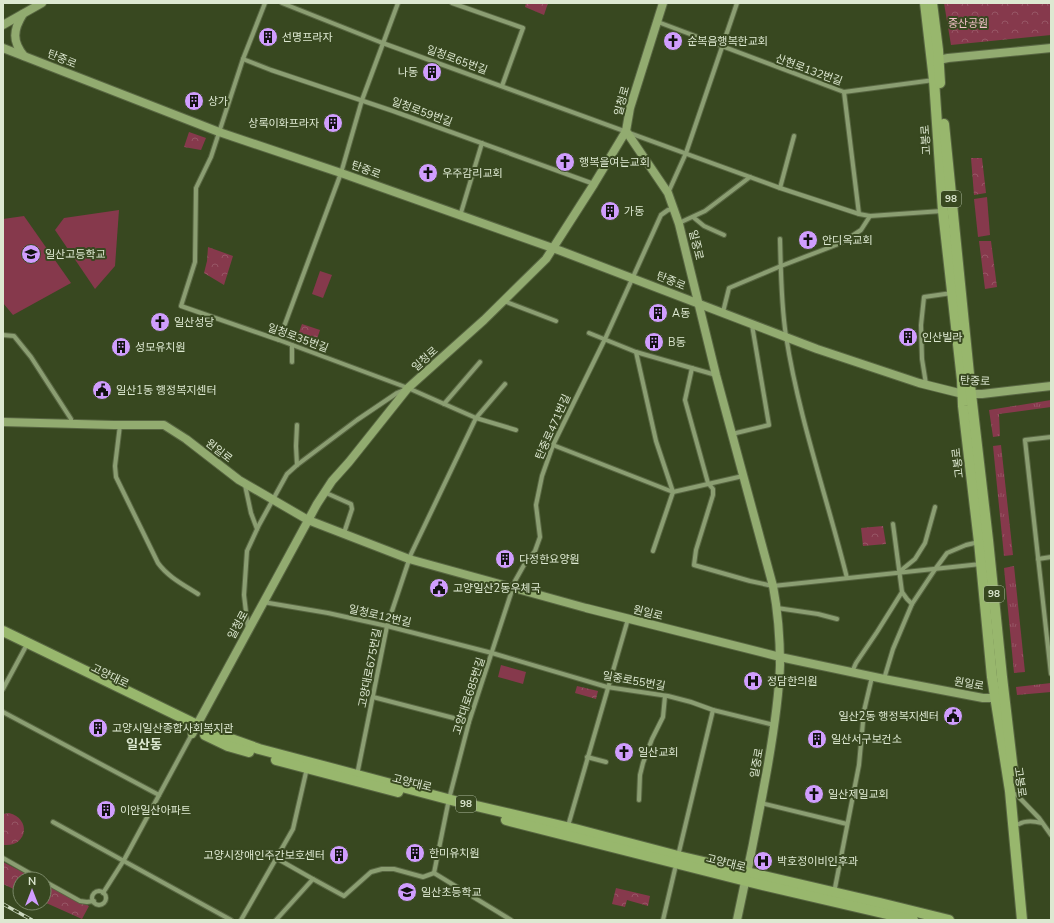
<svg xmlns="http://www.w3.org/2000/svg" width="1054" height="923" font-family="'Nunito Sans','Noto Sans KR',sans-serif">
	<defs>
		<pattern id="grass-tufts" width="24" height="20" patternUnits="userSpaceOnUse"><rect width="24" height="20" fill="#86394c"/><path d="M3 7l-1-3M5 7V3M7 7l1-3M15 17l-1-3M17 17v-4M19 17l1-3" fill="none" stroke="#975665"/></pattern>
		<pattern id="park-crowns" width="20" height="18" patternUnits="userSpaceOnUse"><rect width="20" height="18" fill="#86394c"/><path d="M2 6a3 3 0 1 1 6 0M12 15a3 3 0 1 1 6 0" fill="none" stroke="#975665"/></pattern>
	</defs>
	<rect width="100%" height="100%" fill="#384820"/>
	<g fill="url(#grass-tufts)">
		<path d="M1051 400V407L999 414 1000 436 993 437 989 410Z"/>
		<path d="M1001 445 1013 555 1004 556 993 446Z"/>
		<path d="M1014 566 1025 672 1014 673 1004 568Z"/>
		<path d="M1051 683V692L1017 695 1016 687Z"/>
	</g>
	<g fill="url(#park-crowns)">
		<path d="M526 3H548L544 15 525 7Z"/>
		<path d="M944 3H1051V35L951 45Z"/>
		<path d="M189 132 206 138 201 150 184 147Z"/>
		<path d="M971 158H982L986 193 974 195Z"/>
		<path d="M979 241H991L997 287 985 289Z"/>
		<path d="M208 247 233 256 224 285 204 273 207 261Z"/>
		<path d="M302 324 320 330 316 342 298 335Z"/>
		<path d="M883 526 886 544 863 546 861 528Z"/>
		<path d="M577 686 598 691 596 699 575 693Z"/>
		<path d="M9 813C32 819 27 847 4 845L3 814Z"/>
		<path d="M3 862 36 879H20V892L3 884Z"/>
		<path d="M44 883 79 902 89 906 82 919 44 902Z"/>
		<path d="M616 888 650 896 648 906 627 900 625 907 612 904Z"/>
	</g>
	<g fill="#86394c">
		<path d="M987 197 990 235 978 237 974 199Z"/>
		<path d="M119 210 115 266 95 289 55 230 64 218Z"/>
		<path d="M24 216 71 283 13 315 3 303V219Z"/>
		<path d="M320 271 332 275 323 298 312 294Z"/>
		<path d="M501 665 526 672 523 684 498 677Z"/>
	</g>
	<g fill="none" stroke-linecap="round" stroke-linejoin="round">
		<defs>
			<g id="street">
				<path d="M265 3 243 59 211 157 196 188 195 262 181 306 279 340 408 388 476 418 516 430"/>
				<path d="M282 3 380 42 780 188 859 214 870 216 942 211"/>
				<path d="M452 3 523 28 502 86"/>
				<path d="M658 22 844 92 934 80"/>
				<path d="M243 59 271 70 393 111 594 184"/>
				<path d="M844 92 859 214"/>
				<path d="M780 188 794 136"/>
				<path d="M668 193 686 153 737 3"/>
				<path d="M460 216 482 143"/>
				<path d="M693 217 704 226 724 235"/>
				<path d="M679 223 705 211 750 177"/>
				<path d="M780 239C781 272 781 304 786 336 799 419 827 497 847 578"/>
				<path d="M504 301 556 321"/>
				<path d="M723 312 729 288 781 266 841 243 861 230 870 216"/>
				<path d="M589 333 636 352 716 375"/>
				<path d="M3 335 14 336 31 357 71 419V423"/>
				<path d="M279 340 341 173 362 100 398 3"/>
				<path d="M636 352 656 441 673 492 653 551"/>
				<path d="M292 362V345"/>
				<path d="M692 368 685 400 708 483 713 489V495L696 550 694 565 750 581 773 586 981 564"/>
				<path d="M926 384 922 359 921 325 924 297 952 293"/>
				<path d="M444 404 480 362"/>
				<path d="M120 425 115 466 116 477 158 563C168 577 184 585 198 594"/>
				<path d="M732 434 769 425 752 325"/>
				<path d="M1051 437 1025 440 1051 674"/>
				<path d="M553 445 673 492 743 476"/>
				<path d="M297 465 296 446 297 425"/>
				<path d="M245 485 251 513 257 529"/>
				<path d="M324 492 351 504 352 509 344 533"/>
				<path d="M1038 559 1051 557"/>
				<path d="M899 572 915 559 925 543 935 507"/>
				<path d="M902 592 907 599 912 604"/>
				<path d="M263 602 328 613 387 626 492 653 607 687 668 696 691 702 713 710 774 725"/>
				<path d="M777 608 818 614 837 619"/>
				<path d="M248 629 244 595 247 551 259 525 287 474 297 465 357 420 397 393 404 390"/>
				<path d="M852 672 856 663 877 632 902 592 893 524"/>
				<path d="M884 679 893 649 912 604 936 568 947 553 966 545 979 542"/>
				<path d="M3 689 25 648"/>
				<path d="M373 697 469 722"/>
				<path d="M3 712 159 795"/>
				<path d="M587 757 606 762"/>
				<path d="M357 775 387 626 411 554 476 418 505 384"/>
				<path d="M1016 794 1039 818 1051 835"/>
				<path d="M639 800 640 775 643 763 652 739 663 717 665 696"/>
				<path d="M761 803 847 824"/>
				<path d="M53 822 231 920"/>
				<path d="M1019 824C1026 820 1034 821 1042 823"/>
				<path d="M568 826 628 619"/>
				<path d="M678 856 713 710"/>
				<path d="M3 858 40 879"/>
				<path d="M434 873 449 799 469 722 515 581 524 565 535 551 540 537 536 505 542 476 553 445 605 339 661 215 668 210 673 209"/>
				<path d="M434 873 511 920"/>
				<path d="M313 879 344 896 371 872 382 869H394L423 877 434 873"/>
				<path d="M44 881 80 901 87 902 94 901"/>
				<circle cx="99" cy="898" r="7"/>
				<path d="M103 893 124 860 192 734"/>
				<path d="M834 893 859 765 864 711 872 677"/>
				<path d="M241 920 293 829 307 768"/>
				<path d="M276 920 313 879 276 858"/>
				<path d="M663 920 675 869"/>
			</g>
			<g id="secondary">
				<path d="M23 14C13 30 12 41 24 56"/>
				<path d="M3 25 42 3"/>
				<path d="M3 48 219 132 341 173 561 251 817 349 919 383 963 394H982L1051 386"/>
				<path d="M934 61 948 58 1051 48"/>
				<path d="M626 131 668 193 679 224 716 375 773 586C778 612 780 638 780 665 779 700 773 736 767 770 758 820 748 870 737 920"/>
				<path d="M3 422 114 425H164L186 439 239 480 308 520 409 559 586 608 780 657 884 679 983 698H1001"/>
				<path d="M192 734 317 504 332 481 349 462 408 388 484 320 546 259 594 184 626 131 630 108 663 3"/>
			</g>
			<g id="primary">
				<path d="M925 3 934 80 943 211 962 380 963 406 979 542 992 677 1010 791 1022 920"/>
				<path d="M932 3 938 50 940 83"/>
				<path d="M944 124 971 394 988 540 1002 677 1013 771"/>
				<path d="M3 631 191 722 231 739 259 749 455 801 575 829 678 856 880 903 949 920"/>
				<path d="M205 735 228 746 249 752"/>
				<path d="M276 760 398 792"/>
				<path d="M506 820 750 882 913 920"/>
			</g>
		</defs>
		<use href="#street" stroke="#586642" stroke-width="6"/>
		<use href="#secondary" stroke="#586642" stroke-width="10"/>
		<use href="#primary" stroke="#586642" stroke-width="12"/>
		<use href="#street" stroke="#8b9e72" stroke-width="4"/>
		<use href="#secondary" stroke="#92ab70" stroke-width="8"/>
		<use href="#primary" stroke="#98b76d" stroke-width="10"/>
		<defs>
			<path id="rail" d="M3 904 32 920"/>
		</defs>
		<use href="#rail" stroke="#cbd7be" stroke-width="3.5"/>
		<use href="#rail" stroke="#384820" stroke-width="2" stroke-dasharray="6" stroke-linecap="butt"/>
	</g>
	<defs>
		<symbol id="building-disc" viewBox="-11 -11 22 22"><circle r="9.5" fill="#d09dfe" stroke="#384820"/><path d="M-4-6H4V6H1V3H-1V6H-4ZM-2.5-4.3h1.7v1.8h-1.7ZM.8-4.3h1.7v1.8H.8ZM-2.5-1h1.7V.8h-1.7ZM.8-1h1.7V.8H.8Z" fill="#111"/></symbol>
		<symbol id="church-disc" viewBox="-11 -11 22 22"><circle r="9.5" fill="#d09dfe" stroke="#384820"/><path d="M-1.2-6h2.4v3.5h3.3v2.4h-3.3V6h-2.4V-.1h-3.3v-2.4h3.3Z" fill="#111"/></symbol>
		<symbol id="school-disc" viewBox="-11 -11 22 22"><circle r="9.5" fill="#d09dfe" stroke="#384820"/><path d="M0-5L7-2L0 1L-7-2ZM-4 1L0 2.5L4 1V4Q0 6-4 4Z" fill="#111"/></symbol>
		<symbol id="civic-disc" viewBox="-11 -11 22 22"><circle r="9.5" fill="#d09dfe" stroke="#384820"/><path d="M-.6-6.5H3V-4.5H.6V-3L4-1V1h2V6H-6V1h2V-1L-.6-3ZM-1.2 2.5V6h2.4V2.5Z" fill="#111"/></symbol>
		<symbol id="hospital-disc" viewBox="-11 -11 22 22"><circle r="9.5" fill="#d09dfe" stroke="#384820"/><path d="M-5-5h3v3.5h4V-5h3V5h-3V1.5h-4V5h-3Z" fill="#111"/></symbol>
	</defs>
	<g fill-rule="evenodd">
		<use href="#building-disc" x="257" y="26" width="22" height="22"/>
		<use href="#church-disc" x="662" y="30" width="22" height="22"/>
		<use href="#building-disc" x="421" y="61" width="22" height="22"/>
		<use href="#building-disc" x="183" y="90" width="22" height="22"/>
		<use href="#building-disc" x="322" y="112" width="22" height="22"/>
		<use href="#church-disc" x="554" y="151" width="22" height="22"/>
		<use href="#church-disc" x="417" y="162" width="22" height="22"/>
		<use href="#building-disc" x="599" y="200" width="22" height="22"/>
		<use href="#church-disc" x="797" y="229" width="22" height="22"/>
		<use href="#school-disc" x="20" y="243" width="22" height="22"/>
		<use href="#building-disc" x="647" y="302" width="22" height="22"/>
		<use href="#church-disc" x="149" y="311" width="22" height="22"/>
		<use href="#building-disc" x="897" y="326" width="22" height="22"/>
		<use href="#building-disc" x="643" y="331" width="22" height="22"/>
		<use href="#building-disc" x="110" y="336" width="22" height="22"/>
		<use href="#civic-disc" x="91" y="379" width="22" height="22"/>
		<use href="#building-disc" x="494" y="548" width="22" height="22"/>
		<use href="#civic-disc" x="428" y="577" width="22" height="22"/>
		<use href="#hospital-disc" x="742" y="670" width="22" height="22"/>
		<use href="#civic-disc" x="942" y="705" width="22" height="22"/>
		<use href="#building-disc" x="87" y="717" width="22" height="22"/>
		<use href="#building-disc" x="806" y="728" width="22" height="22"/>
		<use href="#church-disc" x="613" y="741" width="22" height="22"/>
		<use href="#church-disc" x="803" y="783" width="22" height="22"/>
		<use href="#building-disc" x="95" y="799" width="22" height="22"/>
		<use href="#building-disc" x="404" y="842" width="22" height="22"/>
		<use href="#building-disc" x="328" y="844" width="22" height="22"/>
		<use href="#hospital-disc" x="752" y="850" width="22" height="22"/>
		<use href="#school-disc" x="396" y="881" width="22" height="22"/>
	</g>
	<g text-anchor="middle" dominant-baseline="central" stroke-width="4" stroke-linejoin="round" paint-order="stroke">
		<g fill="#384820" stroke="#acb89c" stroke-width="1">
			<rect x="941" y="191" width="20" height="16" rx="3"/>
			<rect x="984" y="586" width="20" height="16" rx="3"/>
			<rect x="456" y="796" width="20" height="16" rx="3"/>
		</g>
		<g font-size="10" font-weight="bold" fill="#dde8d1">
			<text x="951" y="199">98</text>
			<text x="994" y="594">98</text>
			<text x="466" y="804">98</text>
		</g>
		<g font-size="11" fill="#f2c0c8" stroke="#384820">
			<text x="968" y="23">중산공원</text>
		</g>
		<g font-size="11" fill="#dde8d1" stroke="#384820" text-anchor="start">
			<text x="282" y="37">선명프라자</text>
			<text x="687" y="41">순복음행복한교회</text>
			<text x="418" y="72" text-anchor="end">나동</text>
			<text x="208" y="101">상가</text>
			<text x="319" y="123" text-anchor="end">상록이화프라자</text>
			<text x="579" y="162">행복을여는교회</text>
			<text x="442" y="173">우주감리교회</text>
			<text x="624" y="211">가동</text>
			<text x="822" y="240">안디옥교회</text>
			<text x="45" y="254">일산고등학교</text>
			<text x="672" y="313">A동</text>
			<text x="174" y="322">일산성당</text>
			<text x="922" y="337">인산빌라</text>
			<text x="668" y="342">B동</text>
			<text x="135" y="347">성모유치원</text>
			<text x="116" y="390">일산1동 행정복지센터</text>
			<text x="519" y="559">다정한요양원</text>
			<text x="453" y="588">고양일산2동우체국</text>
			<text x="767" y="681">정담한의원</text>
			<text x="939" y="716" text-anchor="end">일산2동 행정복지센터</text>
			<text x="112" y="728">고양시일산종합사회복지관</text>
			<text x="831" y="739">일산서구보건소</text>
			<text x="638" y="752">일산교회</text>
			<text x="828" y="794">일산제일교회</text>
			<text x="120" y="810">이안일산아파트</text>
			<text x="429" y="853">한미유치원</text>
			<text x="325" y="855" text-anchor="end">고양시장애인주간보호센터</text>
			<text x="777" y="861">박호정이비인후과</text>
			<text x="421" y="892">일산초등학교</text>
		</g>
		<g font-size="11" fill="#dde8d1" stroke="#384820">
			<text transform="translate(62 59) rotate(22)">탄중로</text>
			<text transform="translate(457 60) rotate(20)">일청로65번길</text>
			<text transform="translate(809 70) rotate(20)">산현로132번길</text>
			<text transform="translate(622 101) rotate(-75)">일청로</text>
			<text transform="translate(422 112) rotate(20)">일청로59번길</text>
			<text transform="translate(926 140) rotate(-94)">고봉로</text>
			<text transform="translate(366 170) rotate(20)">탄중로</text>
			<text transform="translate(696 245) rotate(76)">일중로</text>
			<text transform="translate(671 281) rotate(22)">탄중로</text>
			<text transform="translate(298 338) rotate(20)">일청로35번길</text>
			<text transform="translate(425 359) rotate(-42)">일청로</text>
			<text transform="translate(975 381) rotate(2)">탄중로</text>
			<text transform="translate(553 427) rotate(-66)">탄중로471번길</text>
			<text transform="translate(219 451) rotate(38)">원일로</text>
			<text transform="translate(958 463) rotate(-97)">고봉로</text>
			<text transform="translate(648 613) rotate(14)">원일로</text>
			<text transform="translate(380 616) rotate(13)">일청로12번길</text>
			<text transform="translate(238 625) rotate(-62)">일청로</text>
			<text transform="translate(370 668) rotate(-79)">고양대로675번길</text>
			<text transform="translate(110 676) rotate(26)">고양대로</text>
			<text transform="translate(634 681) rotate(10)">일중로55번길</text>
			<text transform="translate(969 684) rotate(10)">원일로</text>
			<text transform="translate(469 696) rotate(-72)">고양대로685번길</text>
			<text transform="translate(757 763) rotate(-80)">일중로</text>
			<text transform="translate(1020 782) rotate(82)">고봉로</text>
			<text transform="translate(412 783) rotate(14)">고양대로</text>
			<text transform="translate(726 863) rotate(14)">고양대로</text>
		</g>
		<g font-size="13" font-weight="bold" fill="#dde8d1" stroke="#384820">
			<text x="144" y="745">일산동</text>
		</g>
	</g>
	<rect width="1054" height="923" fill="none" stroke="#dde8d1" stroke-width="8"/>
	<g transform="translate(32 891)"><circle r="19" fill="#384820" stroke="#7a8867"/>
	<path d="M0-3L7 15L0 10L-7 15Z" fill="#d09dfe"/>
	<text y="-6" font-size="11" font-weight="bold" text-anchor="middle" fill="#dde8d1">N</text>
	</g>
</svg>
